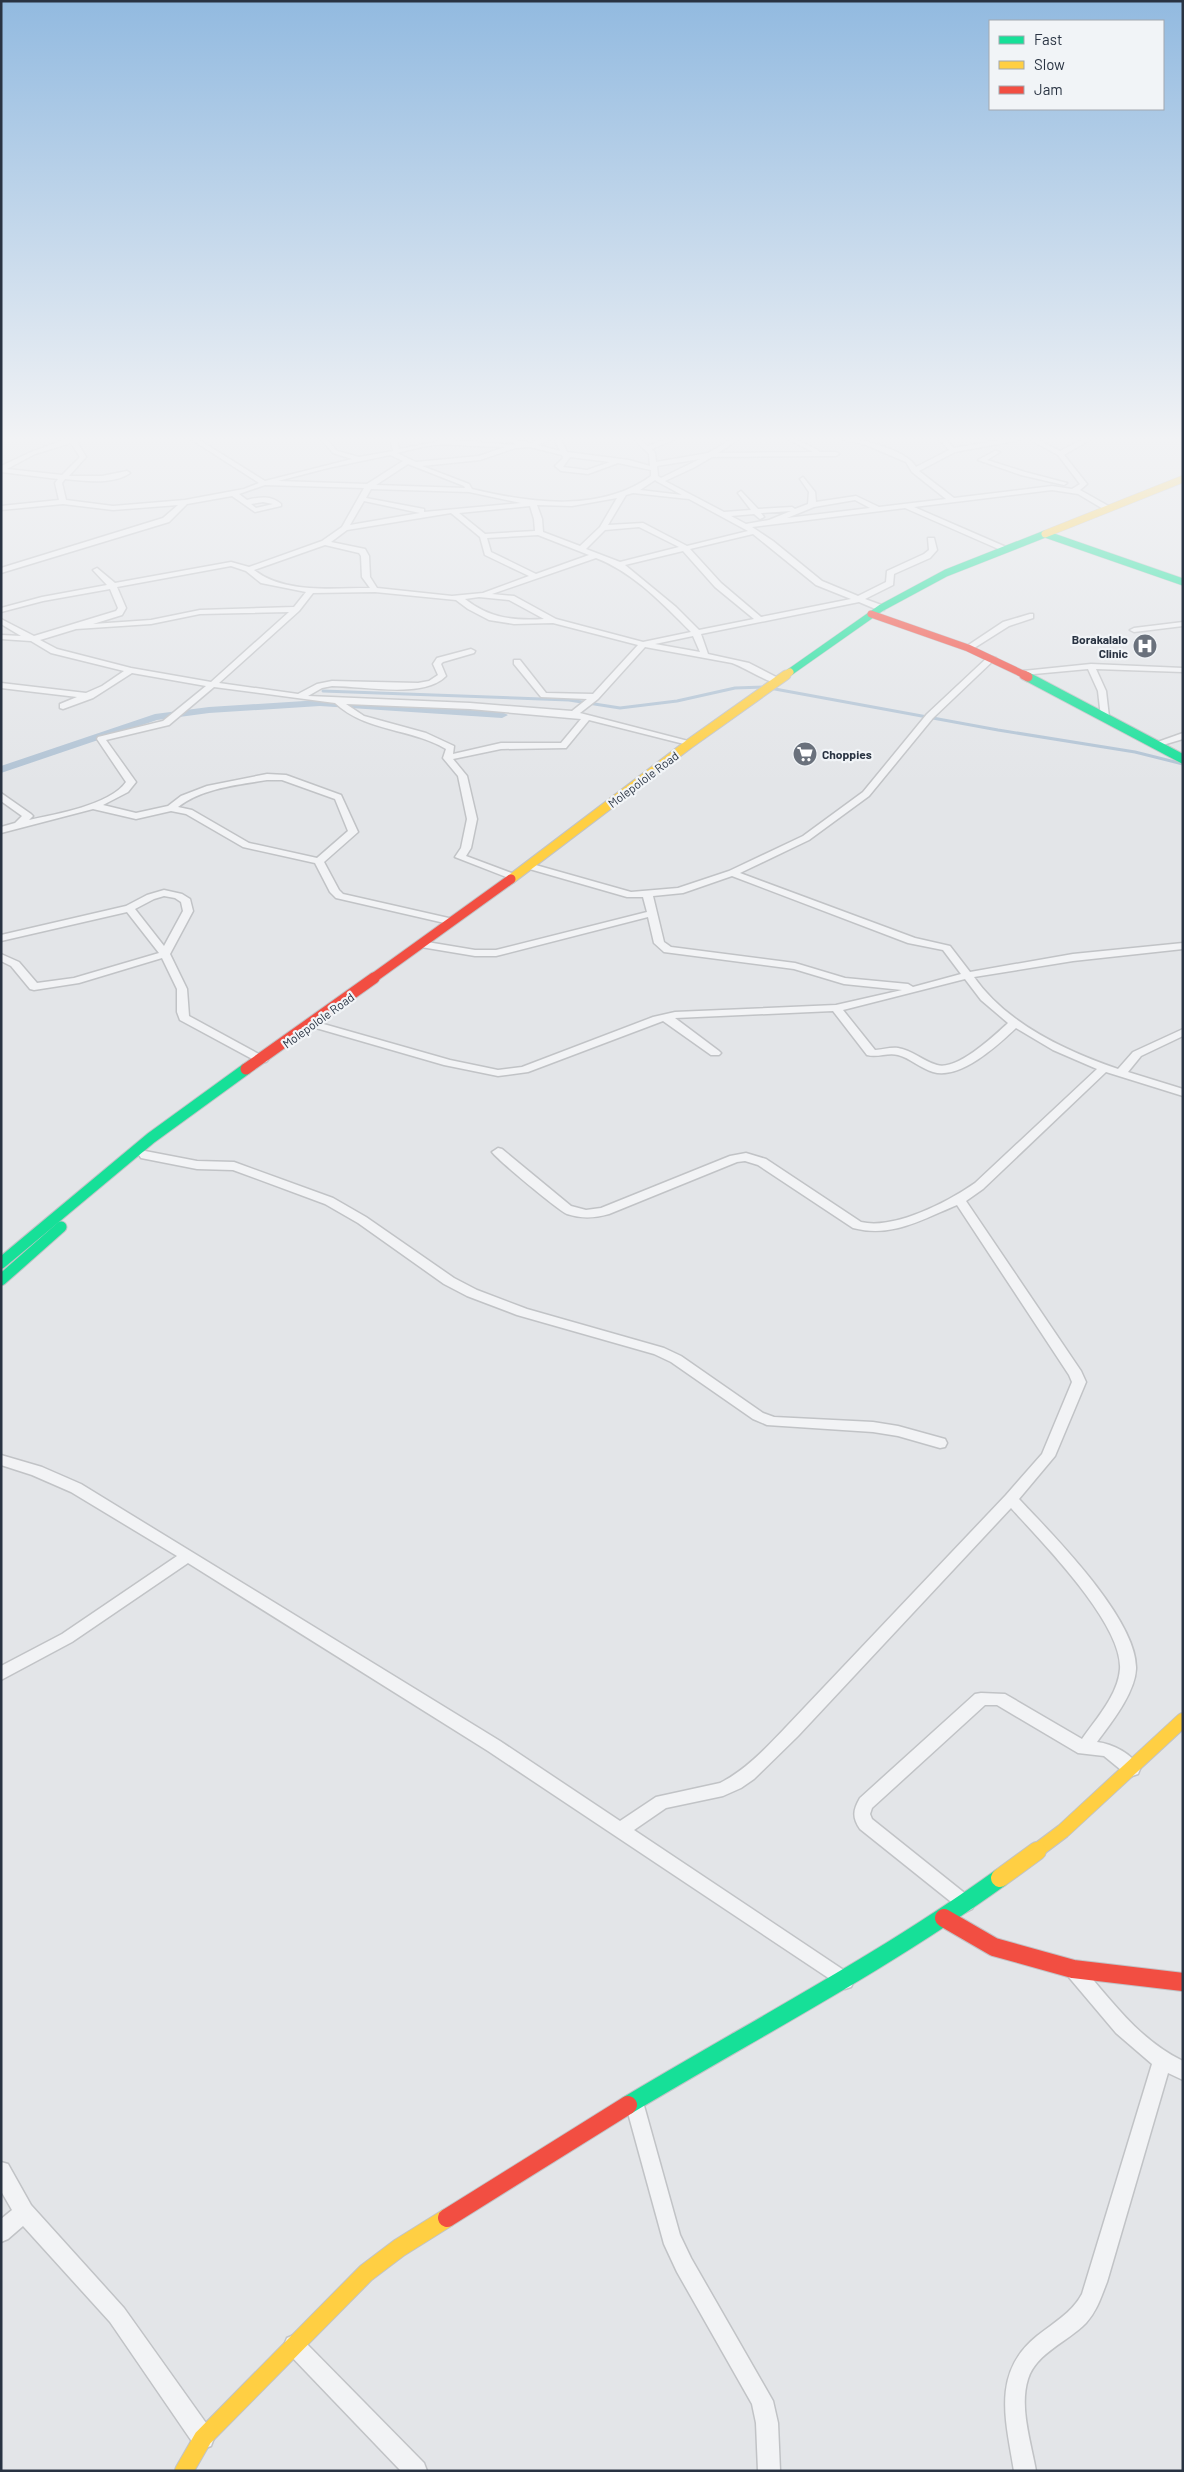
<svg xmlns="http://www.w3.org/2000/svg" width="1184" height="2472" font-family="Barlow,sans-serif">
	<rect width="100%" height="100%" fill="#e3e5e8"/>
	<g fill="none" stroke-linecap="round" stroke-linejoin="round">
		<path stroke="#b1c3d4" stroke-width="3" d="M323 691 569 700 620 708 677 701 735 688 764 687 998 730 1135 752 1183 764"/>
		<path fill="#b1c3d4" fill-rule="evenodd" d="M320 700 502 712 508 715 502 718 320 706 209 713 157 720 1 773V766L155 714 209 707Z"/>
		<defs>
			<g id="street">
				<path d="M69 438H75L86 457 69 476H102L127 471 130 473C113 485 85 481 65 479L62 483 66 500 113 506 185 500 244 489 259 483 189 438H196L265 481 352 459 333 453 320 438H326L337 451 359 457 393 451 390 438H396L399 449 436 442 439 439 512 445 517 444 508 441V439L530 443 544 438H552L538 445 560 451 554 438H560L567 452 629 460 650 466 649 454 633 438H639L648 446 669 438H677L652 449 655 453 656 462 708 453 734 438H741L718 453 813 452 785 438H792L818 450 819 452H836L839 454 836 456 712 457 693 468 665 481 724 512 751 510 738 493 741 491 758 509 792 507 795 509 808 504 809 492 800 479 803 477 815 492 816 502 856 496 879 507 946 499 912 472 906 462 866 445 842 439 841 438C860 438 907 450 916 467L949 450 938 438H944L954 448 1012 438H1023L1020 440 955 452 919 471 954 498 1052 486 1072 489 1080 484 1058 455 1027 438H1034L1060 451 1086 438H1093L1064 455 1087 484 1080 490 1112 508 1105 510 1078 494 1052 490 914 507 1006 547 1007 549 1003 551 905 508 752 527 773 541 822 581 858 596 886 582 887 571 924 554 929 550 928 538H934L937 550 930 558 894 574 893 585 865 599 884 606V610H878L859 602 701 634 708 654 749 663 780 679V683C769 684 744 667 732 663L645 647 598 699 580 713 692 742V746L589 720 566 748 501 749 453 759 467 776 477 819 471 848 466 856 517 875V879L514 880 455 857 461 848 467 819 458 776 443 758 446 749C411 728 366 732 335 703L214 687 169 725 106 740 136 782 128 792 103 805 136 813 168 806 181 796 207 786 267 774 286 775 341 795 358 832 324 862 339 890 343 894 453 919 454 921 449 924 336 898 330 892 315 863 243 847 186 814 171 811 136 819 93 809 1 833V827L15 823 22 816 1 801V793L31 814 33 816 29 820C56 814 110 805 126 782L97 739 98 737 163 721 206 686 132 673 93 698 63 709 60 708V704L77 697 1 688V683L86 693 102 686 124 671 51 653 31 641 1 639V635L21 636 1 624V619L34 636 116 611 118 608 110 589 43 601 1 612V608L42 597 107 585 93 570 97 568 115 583 231 562 249 567 322 541 342 527 364 488 265 485 239 494 247 500C259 497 271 495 281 504V506L255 512 232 496 187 504 169 522 1 573V568L163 518 178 505 113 510 63 504 1 510V506L59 500 55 483 58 479 1 472V466L31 452ZM71 443 80 457 62 475 7 469 35 454ZM448 444 452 445 505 447 479 456 416 462 397 453 426 446ZM530 447 562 455 563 458 555 466 561 471 588 474 618 463 651 470V476C600 513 530 503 472 489L469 484 422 466 480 460 515 448ZM390 455 403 461 367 484 278 481 328 468ZM570 457 610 462 587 470 563 467ZM700 459 661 478 658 476 657 466ZM408 464 464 486 465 488 376 485ZM655 480 658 482 682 495 640 490ZM371 489 469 492 521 503 424 512V509L366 498ZM633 493 689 499 748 531 687 546 643 523 608 525 626 495ZM617 498 600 527 580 546 543 532 542 519 537 505 572 506ZM855 500 870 508 787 518 814 507ZM364 501 420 513 350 525ZM263 502 273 504 256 508 251 504ZM530 506 534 519 535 531 485 534 459 513ZM791 511 769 520 746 524 731 516 754 514 760 519 764 517 761 513ZM451 513 480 537 485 555 529 576 483 593 452 596 377 588 370 577 369 556 365 549 331 542 347 530ZM639 527 679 547 620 562 586 549 605 530ZM753 534 816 585 851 599 761 617 721 583 690 549ZM538 535 589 555 536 574 491 552 487 538ZM325 545 359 553 361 556 362 577 370 588C332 588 285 594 254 570ZM683 551 715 587 754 619 699 630 676 607 625 565ZM596 558C633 572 663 604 691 632L643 642 556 619 514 596 492 594ZM231 566 246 571 261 583 306 592 294 607 200 610 151 620 93 624 122 615 126 608 117 587ZM375 592 456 600 468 609 489 620 514 624 553 623 638 645 593 694 546 693 520 660H514V664L541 697 587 699 572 711 470 703 308 696 322 688 332 686C363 686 424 699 446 676L441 664 443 662 474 653 475 651 471 649 437 658 433 664 438 675 429 681 418 683 332 681 317 684 298 694 219 683 299 611 313 593ZM479 597 509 600 544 619C513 621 489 618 465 599ZM289 612 211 682 131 668 57 649 40 640 76 629 151 624 200 614ZM693 636 700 652 655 644ZM346 704 470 709 581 719 561 743H501L453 754 454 746 426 733 364 716ZM267 780H282L335 799 348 831 317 858 249 843 192 810 178 807C203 788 237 785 267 780Z"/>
				<path d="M995 451 1000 452 987 460 1025 472 1067 483 1064 485 1021 475 978 460Z"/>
				<path d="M1030 614H1033V618L1009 626 971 650 964 648 1003 622Z"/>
				<path d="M1183 622V626L1134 632 1130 630 1134 628Z"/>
				<path d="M989 656 996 658 933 718 869 796 809 840 740 873 915 938 950 946 970 972 1073 954 1183 943V949L1073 961 974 977C1007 1024 1066 1051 1118 1069L1133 1052 1183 1029V1036L1141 1056 1128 1072 1183 1089V1096L1106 1072 983 1189 966 1201 1081 1371 1086 1382 1055 1456 1019 1499C1052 1534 1138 1620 1136 1669 1135 1693 1111 1723 1097 1742 1113 1744 1133 1754 1140 1769L1138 1774 1132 1776 1126 1774 1104 1756 1078 1753 997 1705H985L872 1808 870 1814 872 1819 972 1899 975 1904 972 1909 966 1912 960 1909 860 1829C852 1817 853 1810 860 1798L975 1694 981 1693 1005 1694 1082 1739C1096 1719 1118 1695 1120 1669 1123 1624 1041 1541 1011 1508L798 1736 754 1779 741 1788 723 1796 666 1808 634 1830 851 1975 854 1981 851 1987 845 1989 488 1751 188 1563 72 1642 1 1680V1666L62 1634 177 1556 71 1492 32 1475 1 1465V1455L42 1467 81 1484 500 1741 620 1821 656 1797 720 1783C746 1770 767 1747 787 1726L1006 1495 1042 1454 1072 1382 1069 1375 957 1205C921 1220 892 1238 853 1228L758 1165 745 1161 737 1162 609 1214C595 1218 582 1219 567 1214 558 1210 499 1161 492 1152L498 1148 502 1149 571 1206 586 1210 601 1208 730 1156 746 1153 766 1159 861 1222C894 1230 948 1202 975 1183L1097 1069 1053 1050 1016 1028C997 1046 960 1080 933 1072 920 1068 910 1058 898 1055 888 1052 878 1058 867 1055L833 1011 675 1018 719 1051 721 1053 719 1055H711L663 1021 528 1072 498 1076 444 1065 309 1026 308 1024 313 1021 450 1060 498 1070 522 1067 653 1017 675 1012 836 1005 902 990 844 984 794 969 664 952 654 943 648 917 496 956H475L421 947 416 944 421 941 475 950H496L647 912 643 897H627L526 868V864H532L631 892 678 888 729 871 803 836 863 792 927 714ZM732 876 908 943 943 950 961 974 913 987 908 984 845 978 795 963 671 947 664 942 653 896 683 893ZM965 979 981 1000 1008 1023C994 1036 957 1071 937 1065 923 1061 912 1050 898 1048 890 1047 882 1050 875 1050L843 1010Z"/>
				<path d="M1091 664 1183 668V672L1096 669 1106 691 1109 717 1105 720 1101 717 1098 691 1088 669 1023 675 1019 673 1023 671Z"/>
				<path d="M1183 733V739L1156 747 1152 744Z"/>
				<path d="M164 890 182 894 190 899 193 911 170 954 187 989 189 1016 266 1058 268 1060 266 1062H258L180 1020 177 1012V989L162 958 79 983 34 990 30 989 11 966 1 961V954L19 962 37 983 74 978 159 953 127 912 1 941V935L126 906 147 895ZM164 896 175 898 181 902 183 911 164 946 135 909 154 899Z"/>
				<path d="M145 1151 197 1161 234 1162 333 1198 366 1217 454 1278 477 1290 527 1309 664 1348 681 1356 763 1413 774 1417 873 1422 898 1426 945 1439 947 1443 945 1447 940 1448 898 1436 873 1432 767 1425 753 1419 671 1362 654 1354 517 1315 467 1296 444 1284 358 1223 325 1204 233 1170 197 1169 141 1158 139 1155 141 1152Z"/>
				<path d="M1073 1961 1079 1963C1110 1999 1139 2040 1183 2061V2080L1168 2073 1107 2282C1101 2297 1097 2311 1086 2323 1069 2341 1036 2353 1028 2379 1019 2407 1031 2442 1036 2471H1014C1006 2421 991 2373 1037 2336 1053 2323 1072 2313 1082 2294L1152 2064 1116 2033 1067 1975 1064 1969 1067 1963Z"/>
				<path d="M634 2093 641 2096 643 2102 680 2235 691 2258 773 2401 778 2423 780 2471H758L756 2423 752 2404 677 2272 664 2244 625 2102 627 2096Z"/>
				<path d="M1 2162 8 2164 31 2205 124 2308 211 2430 214 2438 211 2446 203 2449 195 2446 110 2322 23 2226 8 2239 1 2242V2219L12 2210 1 2191Z"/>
				<path d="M294 2335 301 2338 424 2463 427 2471H401L287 2352 284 2345 287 2338Z"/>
			</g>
			<path id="fast-far3" d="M790 672 881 608 946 573 1045 534 1183 582"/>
			<path id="fast-far2" d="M1028 677 1183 759"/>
			<g id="fast-far1">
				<path d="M1 1263 151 1138 246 1069"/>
				<path d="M1 1280 61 1227"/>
			</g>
			<path id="fast" d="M628 2105C753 2030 882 1963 1000 1878"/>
			<g id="slow-far3">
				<path d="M1045 534 1183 479"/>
				<path d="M784 676 790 672"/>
			</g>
			<path id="slow-far2" d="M511 879 689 744 786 675"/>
			<path id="slow-far1" d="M1035 1852 1063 1831 1183 1720"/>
			<g id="slow">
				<path d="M1000 1878 1037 1851"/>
				<path d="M184 2471 203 2438 366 2273 399 2248 447 2218"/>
			</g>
			<path id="jam-far3" d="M871 614 968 648 1027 676"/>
			<g id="jam-far2">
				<path d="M1024 675 1028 677"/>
				<path d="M372 979 511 879"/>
			</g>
			<path id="jam-far1" d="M246 1069 374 978"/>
			<g id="jam">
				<path d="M944 1918 994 1947 1073 1969 1183 1982"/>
				<path d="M447 2218 628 2105"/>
			</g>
		</defs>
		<use href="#street" stroke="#c1c3c6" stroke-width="3"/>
		<use href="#fast-far3" stroke="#c1c3c6" stroke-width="8"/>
		<use href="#fast-far2" stroke="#c1c3c6" stroke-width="11"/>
		<use href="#fast-far1" stroke="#c1c3c6" stroke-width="13"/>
		<use href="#fast" stroke="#c1c3c6" stroke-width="20"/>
		<use href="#slow-far3" stroke="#c1c3c6" stroke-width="8"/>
		<use href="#slow-far2" stroke="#c1c3c6" stroke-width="11"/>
		<use href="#slow-far1" stroke="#c1c3c6" stroke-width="16"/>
		<use href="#slow" stroke="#c1c3c6" stroke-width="20"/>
		<use href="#jam-far3" stroke="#c1c3c6" stroke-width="8"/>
		<use href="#jam-far2" stroke="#c1c3c6" stroke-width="11"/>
		<use href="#jam-far1" stroke="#c1c3c6" stroke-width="13"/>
		<use href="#jam" stroke="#c1c3c6" stroke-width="20"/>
		<use href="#street" fill="#f2f3f5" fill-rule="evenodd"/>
		<use href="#fast-far3" stroke="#16e098" stroke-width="7"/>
		<use href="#fast-far2" stroke="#16e098" stroke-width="9"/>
		<use href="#fast-far1" stroke="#16e098" stroke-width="11"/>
		<use href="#fast" stroke="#16e098" stroke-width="18"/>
		<use href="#slow-far3" stroke="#ffcf43" stroke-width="7"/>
		<use href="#slow-far2" stroke="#ffcf43" stroke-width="9"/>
		<use href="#slow-far1" stroke="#ffcf43" stroke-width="14"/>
		<use href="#slow" stroke="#ffcf43" stroke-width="18"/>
		<use href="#jam-far3" stroke="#f24e42" stroke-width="7"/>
		<use href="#jam-far2" stroke="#f24e42" stroke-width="9"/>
		<use href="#jam-far1" stroke="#f24e42" stroke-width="11"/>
		<use href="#jam" stroke="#f24e42" stroke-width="18"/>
	</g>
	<linearGradient id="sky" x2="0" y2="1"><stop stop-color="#92bae0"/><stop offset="0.56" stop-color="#f2f3f5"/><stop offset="1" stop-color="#f2f3f5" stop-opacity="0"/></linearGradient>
	<rect width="1184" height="784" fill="url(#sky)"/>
	<defs>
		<symbol id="hospital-disc" viewBox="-11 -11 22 22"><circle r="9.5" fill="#6a717c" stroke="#f1f4f7"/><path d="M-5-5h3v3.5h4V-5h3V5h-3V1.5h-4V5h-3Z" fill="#fff"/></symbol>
		<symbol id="supermarket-disc" viewBox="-11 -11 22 22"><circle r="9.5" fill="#6a717c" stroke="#f1f4f7"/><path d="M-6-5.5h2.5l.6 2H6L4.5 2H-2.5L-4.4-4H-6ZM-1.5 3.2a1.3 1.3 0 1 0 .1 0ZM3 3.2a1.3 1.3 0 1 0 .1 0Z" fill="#fff"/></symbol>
	</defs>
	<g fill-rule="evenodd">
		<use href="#hospital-disc" x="1131" y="632" width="28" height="28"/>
		<use href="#supermarket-disc" x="791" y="740" width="28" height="28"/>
	</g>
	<g text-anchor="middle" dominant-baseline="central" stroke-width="4.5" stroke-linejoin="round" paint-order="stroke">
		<g font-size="12" font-weight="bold" fill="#293342" stroke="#f1f4f7" text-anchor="end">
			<text x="1128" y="639">Borakalalo<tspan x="1128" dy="14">Clinic</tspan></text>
			<text x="822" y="754" text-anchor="start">Choppies</text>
		</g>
		<g font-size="12" fill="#293342" stroke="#f1f4f7">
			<text transform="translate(643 779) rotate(-37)">Molepolole Road</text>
			<text transform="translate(318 1020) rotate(-36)">Molepolole Road</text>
		</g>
	</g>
	<rect width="1184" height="2472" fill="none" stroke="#293342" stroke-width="5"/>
	<rect x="989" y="20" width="175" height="90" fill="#f1f4f7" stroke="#a1a7af"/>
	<rect x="999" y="36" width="25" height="8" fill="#16e098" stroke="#a1a7af"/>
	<text x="1034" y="45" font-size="15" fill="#293342">Fast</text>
	<rect x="999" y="61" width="25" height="8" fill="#ffcf43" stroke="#a1a7af"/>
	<text x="1034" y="70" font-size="15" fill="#293342">Slow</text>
	<rect x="999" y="86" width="25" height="8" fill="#f24e42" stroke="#a1a7af"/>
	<text x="1034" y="95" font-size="15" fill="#293342">Jam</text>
</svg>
